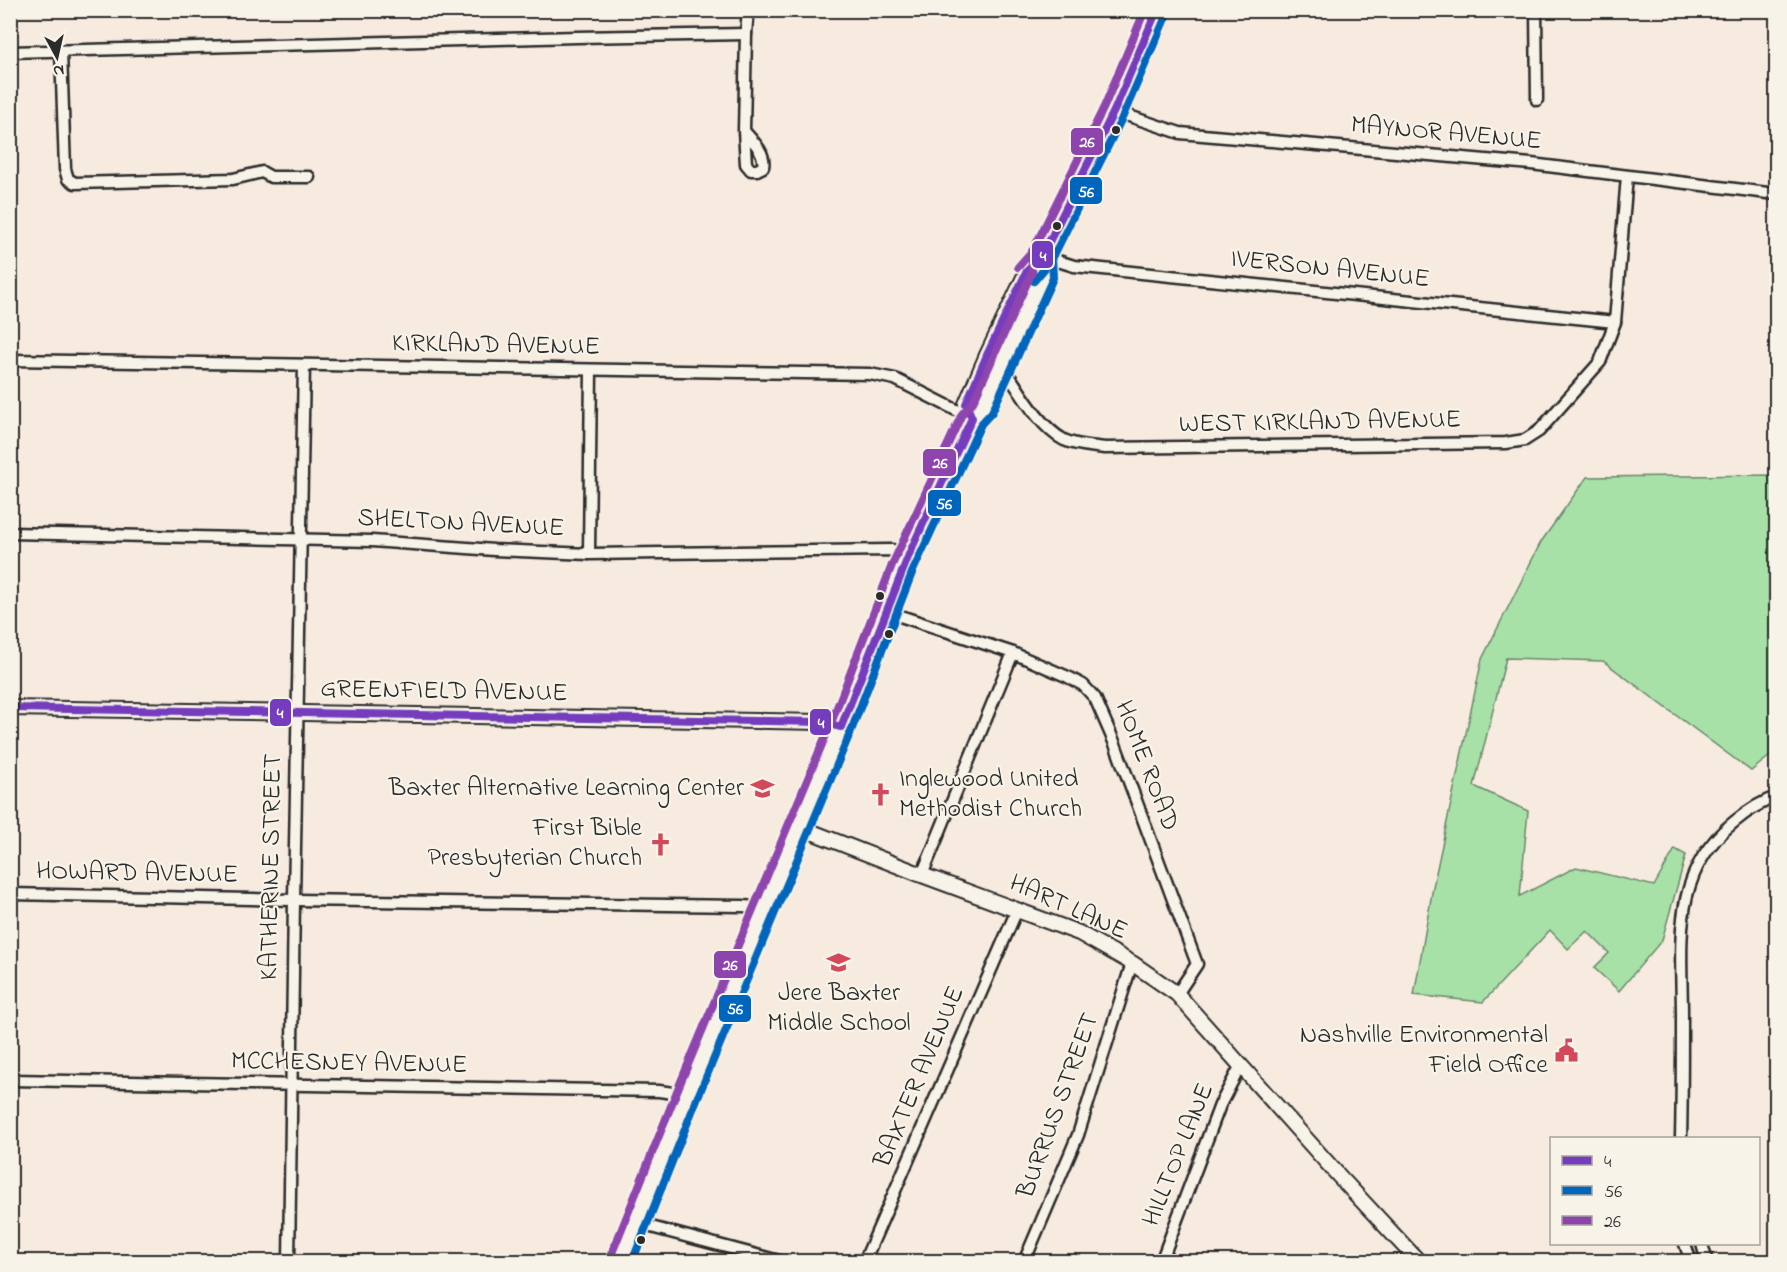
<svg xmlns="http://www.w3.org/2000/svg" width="1787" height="1272" font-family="'Indie Flower',sans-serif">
	<rect width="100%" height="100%" fill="#f7ebe0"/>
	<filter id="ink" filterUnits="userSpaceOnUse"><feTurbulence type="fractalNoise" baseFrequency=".0167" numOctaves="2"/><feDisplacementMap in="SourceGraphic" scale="12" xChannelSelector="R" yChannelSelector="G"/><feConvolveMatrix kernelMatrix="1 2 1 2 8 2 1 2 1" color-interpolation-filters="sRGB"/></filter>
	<g filter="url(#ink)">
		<path fill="#a7e1a7" stroke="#698669" stroke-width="1.5" d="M1776 475V751L1751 771 1603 661 1506 658 1474 786 1528 811 1520 896 1576 867 1654 886 1675 849 1686 855 1662 940 1619 991 1594 968 1609 953 1587 931 1568 949 1550 930 1483 1002 1414 995 1433 887 1482 659 1541 542 1587 477Z"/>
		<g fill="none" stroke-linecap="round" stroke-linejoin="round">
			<defs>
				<g id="street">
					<path d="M1536 10 1537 100"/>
					<path d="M61 51 65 169 68 179 75 183 233 179 262 172 271 177H309"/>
					<path d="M10 52 577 37 746 34"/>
					<path d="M1114 111 1180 133 1531 164 1776 194"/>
					<path d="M744 131C753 141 766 153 763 167L757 170H751L746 164 744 131 746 34 748 10"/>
					<path d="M1042 256 1074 266 1615 322"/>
					<path d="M10 360 870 374 895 379 972 418"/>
					<path d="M1002 365C1019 389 1038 426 1064 440 1077 446 1091 446 1105 448L1506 443 1525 440 1539 431 1600 362 1615 322 1627 176"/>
					<path d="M10 533 372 541 494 550 589 554 891 550 910 552"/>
					<path d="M589 554 591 370"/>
					<path d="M885 611 1013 653 1068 677 1083 685 1095 698 1115 744 1197 964 1177 994"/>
					<path d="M922 875 1013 653"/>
					<path d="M10 894 294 900 743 906 766 908"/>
					<path d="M10 1080 659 1091 687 1095"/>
					<path d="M1681 1138C1682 1098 1682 1057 1682 1016 1682 943 1670 873 1734 822 1746 812 1761 802 1776 797"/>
					<path d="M636 1223 783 1262"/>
					<path d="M1685 1244 1691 1262"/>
					<path d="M1702 1244 1707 1262"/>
					<path d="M289 1262 294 900 304 365"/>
					<path d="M864 1262 1017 910"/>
					<path d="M1024 1262 1078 1135 1132 963"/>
					<path d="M1161 1262 1220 1105 1241 1065"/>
				</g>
				<g id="secondary">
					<path d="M972 418 966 404 987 355 1027 271 1042 256 1114 111 1157 10"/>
					<path d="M10 708 821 722 841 727"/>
					<path d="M799 827 922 875 1079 933 1132 963 1177 994 1339 1176 1419 1262"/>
					<path d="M620 1262 687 1095 841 727 902 569 972 418 982 408 1043 274 1042 256"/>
				</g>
			</defs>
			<use href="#street" stroke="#2b2b2b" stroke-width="15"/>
			<use href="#secondary" stroke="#2b2b2b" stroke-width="18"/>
			<use href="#street" stroke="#f7f3e8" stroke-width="10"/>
			<use href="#secondary" stroke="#f7f3e8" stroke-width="14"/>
			<defs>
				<path id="bus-1" d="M10 708 821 722 841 727 910 552 972 418 966 404 987 355 1027 271 1042 256 1114 111 1157 10"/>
				<g id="bus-2">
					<path d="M1034 281 1051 261 1123 116 1167 14"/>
					<path d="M632 1262 697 1099 851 731 912 573 981 424 992 412 1053 278 1052 255"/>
				</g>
				<g id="bus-3">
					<path d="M1018 267 1033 250 1104 107 1145 10"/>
					<path d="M610 1258 677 1091 831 723 892 565 962 414 973 402 1032 272V257"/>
				</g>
			</defs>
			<use href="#bus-1" stroke="#f7f3e8" stroke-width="12"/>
			<use href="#bus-2" stroke="#f7f3e8" stroke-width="12"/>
			<use href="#bus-3" stroke="#f7f3e8" stroke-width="12"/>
			<use href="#bus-1" stroke="#753cbe" stroke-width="8"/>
			<use href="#bus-2" stroke="#0065bd" stroke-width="8"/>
			<use href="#bus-3" stroke="#8e44ad" stroke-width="8"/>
		</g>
	</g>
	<defs>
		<symbol id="school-bare" viewBox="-9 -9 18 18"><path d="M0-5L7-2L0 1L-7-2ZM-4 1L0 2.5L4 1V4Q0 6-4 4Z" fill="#d1495b" stroke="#f7f3e8" stroke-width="2.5" paint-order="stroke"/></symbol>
		<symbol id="church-bare" viewBox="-9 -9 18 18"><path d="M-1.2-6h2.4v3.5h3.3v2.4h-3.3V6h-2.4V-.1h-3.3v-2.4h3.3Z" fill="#d1495b" stroke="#f7f3e8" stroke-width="2.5" paint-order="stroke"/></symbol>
		<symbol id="civic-bare" viewBox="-9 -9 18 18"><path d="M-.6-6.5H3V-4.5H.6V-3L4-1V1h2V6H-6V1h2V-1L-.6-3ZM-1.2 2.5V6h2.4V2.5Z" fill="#d1495b" stroke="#f7f3e8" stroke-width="2.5" paint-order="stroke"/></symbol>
	</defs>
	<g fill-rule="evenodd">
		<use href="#school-bare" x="746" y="772" width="33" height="33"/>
		<use href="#church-bare" x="864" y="778" width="33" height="33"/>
		<use href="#church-bare" x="644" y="828" width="33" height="33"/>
		<use href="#school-bare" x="822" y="946" width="33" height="33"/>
		<use href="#civic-bare" x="1550" y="1034" width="33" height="33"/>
	</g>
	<g fill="#2b2b2b" stroke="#f7f3e8" stroke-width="2">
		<circle cx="1116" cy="130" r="5"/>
		<circle cx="1057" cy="226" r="5"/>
		<circle cx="880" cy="596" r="5"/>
		<circle cx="889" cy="634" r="5"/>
		<circle cx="641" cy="1240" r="5"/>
	</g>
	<g text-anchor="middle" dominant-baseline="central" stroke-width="4.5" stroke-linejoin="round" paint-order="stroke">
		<g font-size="26" fill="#2b2b2b" stroke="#f7f3e8">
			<text transform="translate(1446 134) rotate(5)">MAYNOR AVENUE</text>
			<text transform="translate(1330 270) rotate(6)">IVERSON AVENUE</text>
			<text transform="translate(496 346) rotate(1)">KIRKLAND AVENUE</text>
			<text transform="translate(1320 423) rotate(-1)">WEST KIRKLAND AVENUE</text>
			<text transform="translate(461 524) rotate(3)">SHELTON AVENUE</text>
			<text transform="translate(444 692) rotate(1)">GREENFIELD AVENUE</text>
			<text transform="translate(1146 766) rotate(69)">HOME ROAD</text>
			<text transform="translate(272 867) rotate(-89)">KATHERINE STREET</text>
			<text transform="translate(137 874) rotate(1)">HOWARD AVENUE</text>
			<text transform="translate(1068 908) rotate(24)">HART LANE</text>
			<text transform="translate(349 1064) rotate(1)">MCCHESNEY AVENUE</text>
			<text transform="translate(920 1077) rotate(-67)">BAXTER AVENUE</text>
			<text transform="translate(1059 1106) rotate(-70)">BURRUS STREET</text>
			<text transform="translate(1179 1155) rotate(-68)">HILLTOP LANE</text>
		</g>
		<g font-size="26" fill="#2b2b2b" stroke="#f7f3e8" text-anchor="end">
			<text x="899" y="780" text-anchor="start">Inglewood United<tspan x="899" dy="30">Methodist Church</tspan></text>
			<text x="744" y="789">Baxter Alternative Learning Center</text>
			<text x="642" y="829">First Bible<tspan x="642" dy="30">Presbyterian Church</tspan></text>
			<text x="839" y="994" text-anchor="middle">Jere Baxter<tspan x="839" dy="30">Middle School</tspan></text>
			<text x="1548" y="1036">Nashville Environmental<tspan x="1548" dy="30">Field Office</tspan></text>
		</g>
	</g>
	<g stroke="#f7f3e8" stroke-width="2">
		<rect x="1070" y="127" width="34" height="29" rx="6" fill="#8e44ad"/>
		<rect x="1069" y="176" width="34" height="29" rx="6" fill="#0065bd"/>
		<rect x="1031" y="240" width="23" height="29" rx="6" fill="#753cbe"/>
		<rect x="922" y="448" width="35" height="29" rx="6" fill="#8e44ad"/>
		<rect x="927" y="489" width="35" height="28" rx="6" fill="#0065bd"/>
		<rect x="269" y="698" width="23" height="29" rx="6" fill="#753cbe"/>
		<rect x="809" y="708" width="23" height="28" rx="6" fill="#753cbe"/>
		<rect x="713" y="950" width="34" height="29" rx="6" fill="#8e44ad"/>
		<rect x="718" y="994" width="34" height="29" rx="6" fill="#0065bd"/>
	</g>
	<g font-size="16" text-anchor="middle" font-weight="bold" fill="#fff">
		<text x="1087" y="147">26</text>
		<text x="1086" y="197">56</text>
		<text x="1043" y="261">4</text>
		<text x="940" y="468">26</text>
		<text x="944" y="509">56</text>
		<text x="280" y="718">4</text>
		<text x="821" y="728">4</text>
		<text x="730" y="970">26</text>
		<text x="735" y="1014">56</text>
	</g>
	<rect width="1787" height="1272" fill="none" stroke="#f7f3e8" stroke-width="36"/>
	<rect x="18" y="18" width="1751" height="1236" fill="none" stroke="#2b2b2b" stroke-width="2" filter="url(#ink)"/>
	<rect x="1550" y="1137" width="210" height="108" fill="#f7f3e8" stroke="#a5a39c" stroke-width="1.5"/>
	<rect x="1562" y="1156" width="30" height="9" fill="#753cbe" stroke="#a5a39c" stroke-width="1.5"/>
	<text x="1604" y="1167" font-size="18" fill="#2b2b2b">4</text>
	<rect x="1562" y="1186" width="30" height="9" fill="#0065bd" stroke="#a5a39c" stroke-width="1.5"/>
	<text x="1604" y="1197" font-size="18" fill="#2b2b2b">56</text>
	<rect x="1562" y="1216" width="30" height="9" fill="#8e44ad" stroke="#a5a39c" stroke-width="1.5"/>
	<text x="1604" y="1227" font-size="18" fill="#2b2b2b">26</text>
	<g transform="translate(57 57) rotate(172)" stroke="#f7f3e8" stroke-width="4.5" paint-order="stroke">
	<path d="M0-4.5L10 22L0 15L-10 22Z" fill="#2b2b2b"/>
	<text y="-9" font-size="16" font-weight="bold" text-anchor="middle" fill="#2b2b2b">N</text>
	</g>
</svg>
